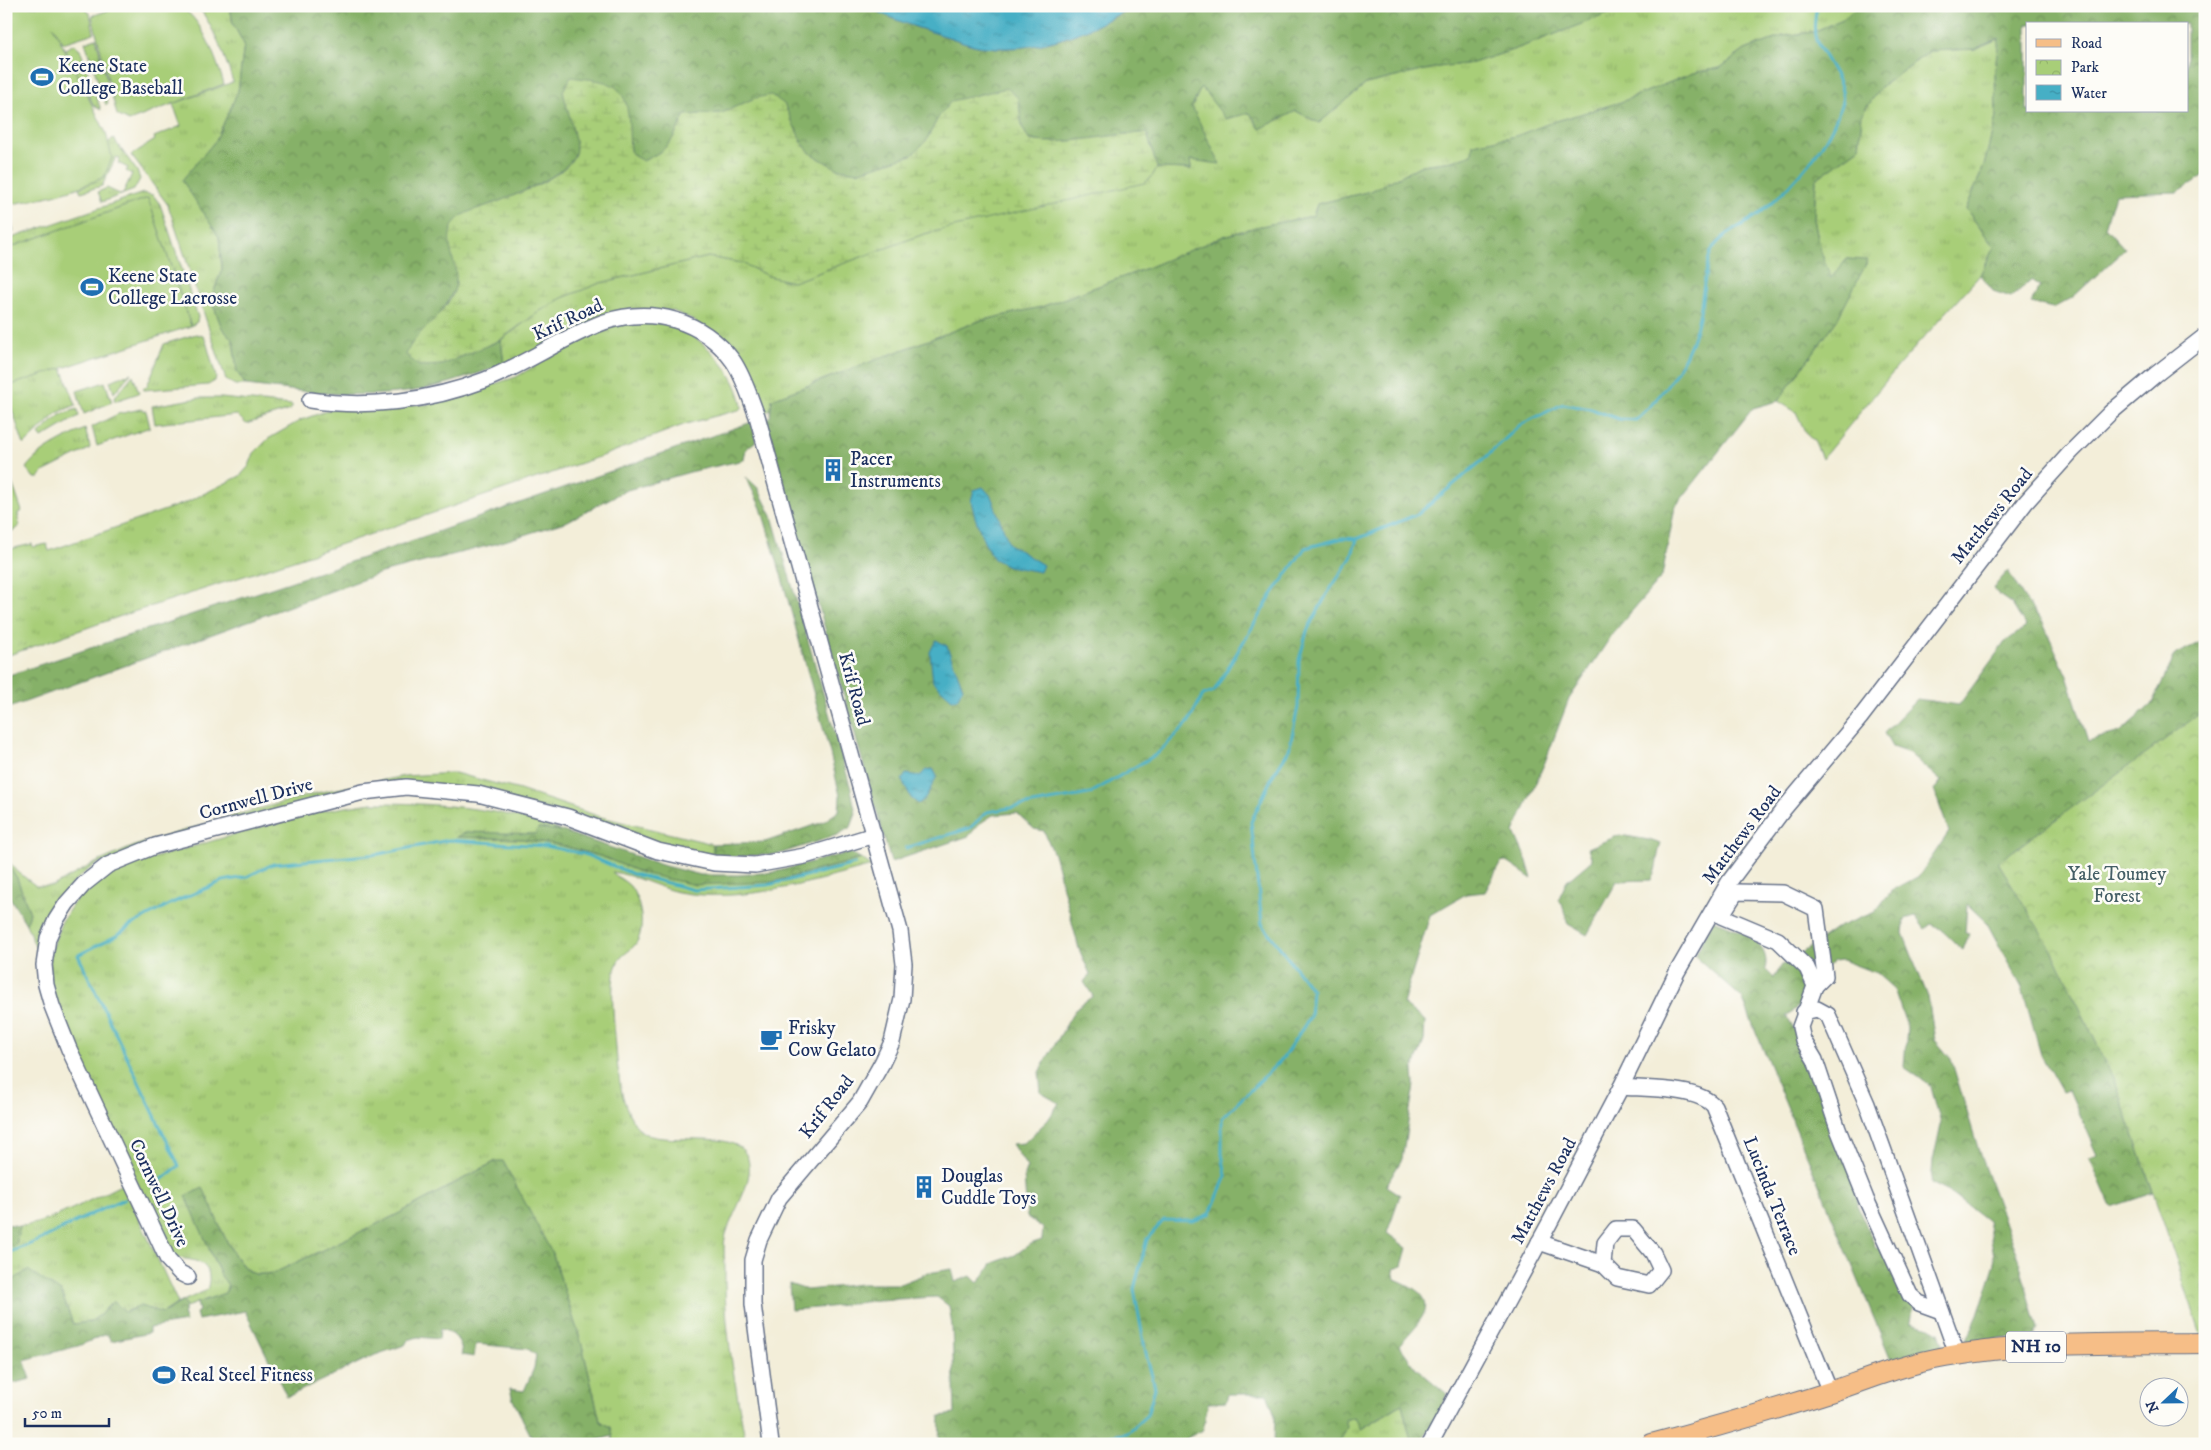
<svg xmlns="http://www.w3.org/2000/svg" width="2211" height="1450" font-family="'IM FELL DW Pica',serif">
	<defs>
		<pattern id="grass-tufts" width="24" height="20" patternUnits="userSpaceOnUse" patternTransform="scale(1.25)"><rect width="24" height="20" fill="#a8ce78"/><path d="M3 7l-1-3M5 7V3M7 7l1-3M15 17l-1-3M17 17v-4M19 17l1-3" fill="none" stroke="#90b16a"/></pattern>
		<pattern id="forest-crowns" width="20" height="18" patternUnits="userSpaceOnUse" patternTransform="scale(1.25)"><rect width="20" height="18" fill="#86b168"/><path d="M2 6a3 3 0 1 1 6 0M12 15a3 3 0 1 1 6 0" fill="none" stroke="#6d9059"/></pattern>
		<pattern id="wetland-marsh" width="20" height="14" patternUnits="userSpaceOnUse" patternTransform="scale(1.25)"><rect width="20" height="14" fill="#a8ce78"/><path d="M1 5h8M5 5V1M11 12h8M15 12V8" fill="none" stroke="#90b16a"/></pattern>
		<pattern id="park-crowns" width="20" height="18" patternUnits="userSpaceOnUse" patternTransform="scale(1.25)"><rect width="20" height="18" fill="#a8ce78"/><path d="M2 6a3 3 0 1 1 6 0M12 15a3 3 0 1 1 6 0" fill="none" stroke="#90b16a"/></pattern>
		<pattern id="water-ripples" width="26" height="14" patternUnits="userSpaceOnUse" patternTransform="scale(1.25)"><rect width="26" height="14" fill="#46afc5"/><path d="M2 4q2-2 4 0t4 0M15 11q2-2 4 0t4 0" fill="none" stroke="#3a8fa3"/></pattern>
	</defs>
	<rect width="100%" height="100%" fill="#fdfcf7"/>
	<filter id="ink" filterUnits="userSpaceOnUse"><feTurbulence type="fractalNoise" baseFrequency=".02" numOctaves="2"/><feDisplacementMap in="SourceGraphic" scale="10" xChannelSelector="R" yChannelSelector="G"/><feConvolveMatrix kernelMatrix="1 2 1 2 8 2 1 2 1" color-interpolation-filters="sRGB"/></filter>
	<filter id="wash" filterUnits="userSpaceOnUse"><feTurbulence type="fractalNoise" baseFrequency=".0096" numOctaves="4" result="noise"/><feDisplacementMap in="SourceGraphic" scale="20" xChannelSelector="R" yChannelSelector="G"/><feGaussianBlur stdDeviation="1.12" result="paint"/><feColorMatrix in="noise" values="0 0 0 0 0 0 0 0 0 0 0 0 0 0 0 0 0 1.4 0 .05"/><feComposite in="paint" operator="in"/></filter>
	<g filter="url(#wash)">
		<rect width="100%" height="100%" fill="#f3eed9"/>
		<g fill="url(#grass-tufts)" stroke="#627e6b">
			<path d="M198 6H230L233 24 244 44 238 92 216 140 183 180 219 237 222 269 211 299 222 328 233 340 237 372 246 385H235L226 380 168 205 131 155 155 140 154 137 181 126 173 104 233 82C224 54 215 30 198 6Z"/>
			<path d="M1617 6H1862L1858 7 1843 19 1813 32 1783 36 1745 50 1720 68 1693 73 1621 102 1553 122 1516 136 1473 144 1472 154 1452 161 1422 165 1371 191 1317 204 1313 216 1256 227 1224 236 1142 270 1041 307 979 321 772 399 771 410 760 414 750 384 695 321 673 311 630 309 504 365 501 340 540 311 562 298 600 283 708 257 742 263 768 276 793 282 924 234 1151 178 1157 168 1191 169 1190 160 1203 131 1192 107 1201 87 1250 113 1260 129 1296 111 1319 123 1366 84 1438 67 1473 63 1516 49 1612 12Z"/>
			<path d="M96 38 107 81 103 83 108 104 106 105 85 42Z"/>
			<path d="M2000 38 1995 69 1996 117 1984 166 1966 209 1994 247 1980 275 1899 365 1822 459 1815 442 1806 434 1796 412 1778 401 1837 320 1867 261 1847 259 1831 279 1821 252 1814 219 1816 179 1859 148 1862 114 1881 87 1930 51 1975 49Z"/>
			<path d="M74 44 80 49 101 110 94 106 65 49Z"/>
			<path d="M113 138 137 171 140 179 134 190 102 202 98 192 107 188 122 195 132 174 126 171 128 168 118 163 120 159 116 157 102 186 81 192 79 188 104 177 112 158 108 143Z"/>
			<path d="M143 193 153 195 160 204 198 317 197 322 191 326 148 198 6 249V240Z"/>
			<path d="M6 205 14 231 6 234Z"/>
			<path d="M637 321C648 323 661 323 672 326 703 335 741 377 742 409L686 424 605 455 309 555 124 615 6 656V550L32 544 33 547 47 544 49 551 185 503 240 476 249 466 254 453 268 439 301 420 332 409 431 404 516 377 573 343 612 326Z"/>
			<path d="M196 334 203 336 206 341 216 377 215 381 208 385 144 390 143 388 147 386 164 344Z"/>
			<path d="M62 368 76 405 57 413 24 445 6 392 8 386Z"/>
			<path d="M131 373 114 393 110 381Z"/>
			<path d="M133 375 139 393 115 401 114 398Z"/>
			<path d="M105 382 112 402 84 414 77 391Z"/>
			<path d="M199 398H221L292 405V407L290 410 246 424 237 415 155 424 152 406Z"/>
			<path d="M77 409 79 416 42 438 39 434 60 415Z"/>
			<path d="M141 409 146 411 150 427 97 446 92 427 118 414Z"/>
			<path d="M85 429 90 447 89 449 43 472 39 478H34L26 468C40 449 64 439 85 429Z"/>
			<path d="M6 466 22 511 18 513 19 527 6 535Z"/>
			<path d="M455 773 520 790 601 817 713 844V858L660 847 542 808 401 785 97 864C71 880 56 901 44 928 41 936 41 944 37 951L26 924 30 913 17 878 6 862V858L18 872 36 886H53L93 864 137 845 215 821 321 792 405 776Z"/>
			<path d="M371 803C436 803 501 807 562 831L539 828 536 834 458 837 521 839 560 845 603 857 642 873 771 882 862 859 872 866C811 882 742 904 678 892 656 887 635 875 612 872 617 877 625 881 630 886 641 901 647 931 634 946 629 952 621 955 618 962 610 978 613 1008 614 1026 618 1059 616 1104 640 1130 659 1150 738 1124 748 1159 755 1183 731 1213 725 1238 723 1248 725 1261 725 1271 724 1330 736 1387 746 1444H613L611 1427 600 1421 582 1345 553 1255 496 1161 396 1215 274 1273C268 1273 260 1275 255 1274 232 1267 214 1209 203 1189L187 1196C188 1204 193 1209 196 1217 207 1239 212 1265 228 1285L225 1293 186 1307 183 1301 207 1290C216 1262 195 1259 173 1258L68 1037 50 987V954L61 923 78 896 115 869 309 813Z"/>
			<path d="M123 1184 178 1303 163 1313 140 1306 125 1312 113 1301 100 1315 90 1322 73 1324 61 1292 6 1277V1248L13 1247 19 1226C39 1228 102 1194 123 1184Z"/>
			<path d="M1402 1404 1412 1444H1335L1342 1438 1344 1420 1354 1417 1362 1429Z"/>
		</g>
		<g fill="url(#forest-crowns)" stroke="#507063" fill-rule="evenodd">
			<path d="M230 6H867C890 19 917 28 942 35 956 39 971 46 986 47 1039 53 1088 32 1133 6H1617L1613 12 1516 49 1473 63 1438 67 1366 84 1319 123 1296 111 1260 129 1250 113 1226 119 1201 87 1192 107 1220 164 1190 160 1191 169 1157 168 1147 133C1109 133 1065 147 1029 140L1022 127 1018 98 938 118 926 141 912 155 857 172 838 169 811 154 802 143 784 104 755 98 722 113 685 115C671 142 671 148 643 161L634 156 630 151 626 103 563 91C567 107 576 133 576 148 576 177 491 204 467 213L455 289 439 316 410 345 442 365 501 340 504 365C479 373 455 382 430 388 370 401 307 392 246 385L237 372 233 340 222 328 211 299 222 269 219 237 182 180 216 140 238 91 244 44 233 24Z"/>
			<path d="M2205 6V175L2177 192 2115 194 2105 227 2125 249 2072 298 2053 308 2031 303 2040 286 2032 280 2011 297 1993 291 1980 275 1994 247 1966 209 1984 166 1996 117 1995 69 1999 38 1975 49 1930 51 1881 87 1862 114 1859 148 1816 179 1814 219 1821 252 1831 278 1847 259 1868 260 1837 320 1778 401 1753 408 1675 507 1662 576 1614 632 1569 699 1545 762 1514 832 1527 861 1532 879 1506 861 1501 862 1485 892 1466 894 1430 915 1403 1004 1425 1021 1424 1041 1413 1069 1414 1085 1402 1159 1386 1186 1400 1195 1387 1233 1407 1248 1402 1266 1393 1269 1395 1279C1444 1299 1426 1315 1399 1345L1416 1368 1447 1394 1437 1421 1417 1444H1412L1402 1404 1361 1429 1354 1417 1345 1420 1347 1427 1342 1438 1335 1444H1274L1275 1415 1267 1394H1228L1226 1402 1208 1403 1203 1430 1187 1438 1185 1444H1121L1114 1441 1107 1444H939L940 1416 955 1414 952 1326 949 1306 937 1297 878 1300 829 1307 791 1310 789 1284 807 1290 861 1284H900L928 1273 952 1269 955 1282 971 1276 978 1283 993 1263 1015 1255 1030 1244 1042 1240 1043 1228 1027 1217 1024 1175 1027 1167 1012 1144 1024 1143 1048 1120 1059 1103 1041 1093 1039 1072 1076 1008 1093 996 1084 982 1090 974 1079 949 1055 857 1044 831 1034 829 1017 813 993 815 979 824 969 836 891 862 766 420 770 417 772 399 979 321 1041 307 1142 270 1224 236 1256 227 1313 216 1317 204 1371 191 1422 165 1452 161 1472 154 1473 144 1516 136 1553 122 1621 102 1693 73 1720 68 1745 50 1783 36 1813 32 1843 19 1858 7ZM2027 24H2187V111H2027Z"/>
			<path d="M752 422 756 441 746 449 744 460 690 472 624 491 568 521 495 544 381 573 6 709V676L365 557Z"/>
			<path d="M746 477 758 488 772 516 851 789 856 814 851 827 837 835 779 854 713 858V844L765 842 823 822 839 811 840 796 830 753 780 571 761 508Z"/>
			<path d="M2008 571 2024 598 2042 621 2067 676 2088 741 2120 732 2151 705 2176 654 2205 640V710L1998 862 2053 952 2118 1088 2153 1193 2111 1207 2090 1159 2098 1155 2069 1090 2062 1092 2041 1055 2022 988 1987 923 1967 904 1965 933 1969 934 1963 950C1952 942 1943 928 1931 924L1925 929 1915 916 1905 919 1903 933 1928 997 1935 1040 1951 1059 1981 1158 2019 1261 2038 1329 2034 1337 1966 1341 1978 1315 1995 1263 1988 1221 1953 1194 1931 1183 1933 1161 1941 1124 1931 1086 1904 1067 1907 1027 1894 989 1876 973 1842 960 1834 961 1817 975 1800 954 1838 927 1875 912 1891 891 1919 876 1949 832 1934 790 1941 781 1909 753 1892 747 1884 733 1917 699 1959 705 2005 642 2026 627 2012 604 1999 595 1993 588Z"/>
			<path d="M538 828 562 831 665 866 701 875H738L775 872 830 857 851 853 862 859 771 882 695 885 642 873 603 857 560 845 521 839 456 837 467 832 536 834Z"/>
			<path d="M1620 835 1649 840 1661 844C1656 856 1658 869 1651 880L1617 881 1587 935 1568 924 1562 904 1558 900 1567 881 1592 860 1588 848Z"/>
			<path d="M6 862 17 878 30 913 26 924 9 896 6 897Z"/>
			<path d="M1713 920C1733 927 1773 942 1765 969L1774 978 1782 965 1793 960 1809 983 1804 1002 1786 1016C1796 1031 1801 1043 1803 1061L1811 1063 1857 1184 1858 1207 1876 1248 1882 1245 1914 1303 1911 1322 1930 1327 1939 1332 1944 1347 1930 1353 1892 1362 1742 998 1695 956Z"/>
			<path d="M496 1161H503L553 1255 582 1345 600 1421 611 1427 613 1436 583 1444H535L513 1400 510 1389 524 1391 534 1368 536 1355 528 1349 476 1344 474 1357 462 1355C462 1341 454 1332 440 1329L439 1339 418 1337 408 1340 405 1345 375 1355 287 1397 245 1311 198 1320 196 1313 199 1311 197 1303 225 1293 228 1285 221 1276 186 1196 203 1188C214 1209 232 1267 254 1274 260 1275 268 1273 274 1273L396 1215Z"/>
			<path d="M6 1224 19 1226 17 1242 13 1247 6 1248Z"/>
			<path d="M28 1270 61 1292 73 1324 90 1322 100 1315 113 1301 125 1312 140 1306 163 1313 183 1301 186 1307 183 1314 186 1322 149 1328V1333L111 1341 107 1334 78 1346 24 1360 31 1379 6 1385V1277L13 1280Z"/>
		</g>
		<path fill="url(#wetland-marsh)" stroke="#627e6b" d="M571 77C583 79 599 79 610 84 633 93 628 130 630 151L634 156 643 161C670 149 672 141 685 115L722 113 755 98 771 95 784 104 802 143 811 154 838 169 857 172 912 155 926 141 938 118 951 101 1007 88 1018 98 1022 127 1029 140C1064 147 1110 133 1147 133L1157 168 1151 178 1144 183 924 234 793 282 768 276 742 263 708 257 600 283 562 298 540 311 500 340 442 365 419 366 406 355C415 329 447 316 455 288 461 265 440 243 455 222 462 212 478 209 489 205 510 197 578 174 576 147 574 129 567 109 563 91Z"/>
		<path fill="url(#park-crowns)" stroke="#627e6b" d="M2205 710V1336L2202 1337 2118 1088 2053 952 1998 862Z"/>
		<g fill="#a8ce78" stroke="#627e6b">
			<path d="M6 6H94L88 8 87 11 90 13 94 33 63 43 53 26 106 133 112 158 104 177C72 192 41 199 6 205Z"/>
			<path d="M120 6C135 6 162 3 176 6 201 12 217 62 224 84L129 121 117 115 92 16Z"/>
			<path d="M148 198 191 326 8 386 6 380V249Z"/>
		</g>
		<g fill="url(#water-ripples)" stroke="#306f92">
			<path d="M867 6H971L993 9 1018 6H1133C1088 32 1039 53 986 47 971 46 956 39 942 35 917 28 890 19 867 6Z"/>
			<path d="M983 487 991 496 1009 544 1043 565 1040 572 1008 566 994 559 984 542 975 517 971 501 974 490Z"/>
			<path d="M936 640 947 646 963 688 957 699H952L933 682 930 652Z"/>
			<path d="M933 769 937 776 925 799 918 804 911 798 902 780 906 774 920 776 926 770Z"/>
		</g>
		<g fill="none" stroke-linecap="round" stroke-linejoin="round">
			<g stroke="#46afc5" stroke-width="3">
				<path d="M906 848 970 828 987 812 1089 794 1157 754 1188 723 1203 695 1214 691 1271 596 1305 548 1343 538 1357 539"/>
				<path d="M152 1187 179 1166 78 955 116 936 131 925 172 903 223 881 246 877 273 864 379 854 449 840 545 846 584 854 633 874 694 890 768 885 855 864"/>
				<path d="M6 1253C48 1240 84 1215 125 1199"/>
				<path d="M1090 1444 1098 1439 1127 1433 1147 1415 1155 1388 1145 1349 1134 1289 1147 1239 1164 1220 1193 1221 1210 1214 1226 1176 1222 1154V1118L1283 1058 1310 1017 1312 990 1262 924 1251 822 1273 775 1289 750 1298 707 1299 660 1307 631 1327 594 1351 558 1357 539 1418 514 1484 459 1520 425 1563 404 1591 409 1619 419 1636 420C1667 392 1693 354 1700 312 1703 296 1705 266 1711 252 1719 234 1747 224 1760 213 1794 185 1831 144 1842 101 1847 85 1822 56 1816 40 1813 31 1815 15 1817 6"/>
			</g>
		</g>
	</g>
	<g filter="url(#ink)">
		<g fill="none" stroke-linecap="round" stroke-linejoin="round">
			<defs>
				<g id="minor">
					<path d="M310 400C368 409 430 401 485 380 526 364 563 337 604 322 652 306 703 320 733 361 744 377 750 398 757 416L900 931 904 964 902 999 892 1042 882 1063 860 1102 779 1198 759 1240 753 1260V1304L771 1444"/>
					<path d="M1736 892 1783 893 1816 909 1825 976 1815 986 1807 968 1778 940 1721 916Z"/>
					<path d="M1815 986 1800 1027 1803 1040 1815 1060 1838 1129 1866 1199 1910 1295 1919 1303 1941 1311"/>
					<path d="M1804 1012 1817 1009 1828 1015 1867 1104 1957 1354"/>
					<path d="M1621 1087C1645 1089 1698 1087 1714 1106L1830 1392"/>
					<path d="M1616 1229H1633L1653 1253 1661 1270 1649 1285 1617 1278 1603 1264 1605 1243Z"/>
					<path d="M1539 1242 1603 1264"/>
					<path d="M188 1277 180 1273 168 1260 69 1049 52 1006 46 985 44 965 48 938 56 920 67 903 84 884 108 865 155 846 363 792 406 787 478 794 568 817 658 851 714 863 755 865 805 856 874 835"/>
					<path d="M1430 1444 1549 1224 1621 1087 1677 972 1729 882 1783 810 1860 718 2026 502 2071 452 2110 413 2155 375 2205 336"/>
				</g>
				<path id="major" d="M1652 1444C1712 1428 1771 1411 1830 1392 1868 1379 1905 1364 1945 1357 2030 1341 2119 1344 2205 1343"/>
			</defs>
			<use href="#minor" stroke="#677289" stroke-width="18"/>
			<use href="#major" stroke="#677289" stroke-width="22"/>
			<use href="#minor" stroke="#fff" stroke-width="15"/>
			<use href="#major" stroke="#f6be87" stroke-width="20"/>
		</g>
	</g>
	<defs>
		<symbol id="stadium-bare" viewBox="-9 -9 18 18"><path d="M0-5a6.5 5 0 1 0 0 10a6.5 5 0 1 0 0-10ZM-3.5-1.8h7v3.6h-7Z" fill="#1f6fb2" stroke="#fdfcf7" stroke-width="2.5" paint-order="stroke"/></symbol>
		<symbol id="building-bare" viewBox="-9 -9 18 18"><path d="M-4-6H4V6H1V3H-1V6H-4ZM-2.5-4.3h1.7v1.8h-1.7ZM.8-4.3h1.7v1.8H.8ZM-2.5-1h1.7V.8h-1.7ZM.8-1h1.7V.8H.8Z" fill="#1f6fb2" stroke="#fdfcf7" stroke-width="2.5" paint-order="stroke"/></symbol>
		<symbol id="cafe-bare" viewBox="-9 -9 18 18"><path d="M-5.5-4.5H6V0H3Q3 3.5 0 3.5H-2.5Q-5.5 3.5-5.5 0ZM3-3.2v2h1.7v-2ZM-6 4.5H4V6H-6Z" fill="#1f6fb2" stroke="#fdfcf7" stroke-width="2.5" paint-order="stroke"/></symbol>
	</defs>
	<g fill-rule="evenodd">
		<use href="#stadium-bare" x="26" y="61" width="32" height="32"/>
		<use href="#stadium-bare" x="76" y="271" width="32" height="32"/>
		<use href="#building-bare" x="817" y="454" width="32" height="32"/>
		<use href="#cafe-bare" x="755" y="1023" width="32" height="32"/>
		<use href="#building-bare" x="908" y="1171" width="32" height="32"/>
		<use href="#stadium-bare" x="148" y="1359" width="32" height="32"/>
	</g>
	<g text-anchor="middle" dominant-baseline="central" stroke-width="5" stroke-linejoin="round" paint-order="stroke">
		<rect fill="#fdfcf7" stroke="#5f6c8c" stroke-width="1" x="2006" y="1331.5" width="60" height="31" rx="4"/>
		<g font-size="18" font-weight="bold" fill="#1b2f5e">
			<text x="2036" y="1347">NH 10</text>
		</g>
		<g font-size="19" fill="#1b2f5e" stroke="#fdfcf7" text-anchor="start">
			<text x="58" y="66">Keene State<tspan x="58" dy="22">College Baseball</tspan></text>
			<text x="108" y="276">Keene State<tspan x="108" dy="22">College Lacrosse</tspan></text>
			<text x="850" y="459">Pacer<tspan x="850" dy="22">Instruments</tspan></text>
			<text x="788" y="1028">Frisky<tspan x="788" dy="22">Cow Gelato</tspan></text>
			<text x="941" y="1176">Douglas<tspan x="941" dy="22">Cuddle Toys</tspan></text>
			<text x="180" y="1375">Real Steel Fitness</text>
		</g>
		<g font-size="19" fill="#1b2f5e" stroke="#fdfcf7">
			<text transform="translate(568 320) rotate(-25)">Krif Road</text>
			<text transform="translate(1992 516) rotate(-51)">Matthews Road</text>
			<text transform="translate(854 689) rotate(75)">Krif Road</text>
			<text transform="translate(256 799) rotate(-15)">Cornwell Drive</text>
			<text transform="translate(1742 835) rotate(-53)">Matthews Road</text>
			<text transform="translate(827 1107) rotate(-52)">Krif Road</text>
			<text transform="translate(1544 1191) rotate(-62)">Matthews Road</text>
			<text transform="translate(159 1193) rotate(65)">Cornwell Drive</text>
			<text transform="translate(1772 1196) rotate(68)">Lucinda Terrace</text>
		</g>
		<g font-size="19" fill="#455f66" stroke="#fdfcf7">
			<text x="2117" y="874">Yale Toumey<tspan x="2117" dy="22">Forest</tspan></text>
		</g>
	</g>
	<rect width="2211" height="1450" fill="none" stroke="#fdfcf7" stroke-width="25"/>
	<rect x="2026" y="22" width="162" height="90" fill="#fdfcf7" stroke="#a3aaba"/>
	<rect x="2036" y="39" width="25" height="8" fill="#f6be87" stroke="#a3aaba"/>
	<text x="2071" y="48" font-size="15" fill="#1b2f5e">Road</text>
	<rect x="2036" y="60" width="25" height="15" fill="url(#park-crowns)" stroke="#a3aaba"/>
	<text x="2071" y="72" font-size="15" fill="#1b2f5e">Park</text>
	<rect x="2036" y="85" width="25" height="15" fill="url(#water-ripples)" stroke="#a3aaba"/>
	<text x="2071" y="98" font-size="15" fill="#1b2f5e">Water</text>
	<g transform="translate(2164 1402) rotate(248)"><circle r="24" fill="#fdfcf7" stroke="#a3aaba"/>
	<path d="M0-4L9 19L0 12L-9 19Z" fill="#1f6fb2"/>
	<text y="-8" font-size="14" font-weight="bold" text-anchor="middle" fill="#1b2f5e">N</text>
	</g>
	<path d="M25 1418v8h84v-8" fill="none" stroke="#1b2f5e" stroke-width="2.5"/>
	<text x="32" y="1418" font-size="15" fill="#1b2f5e" stroke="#fdfcf7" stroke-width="4" paint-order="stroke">50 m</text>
</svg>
